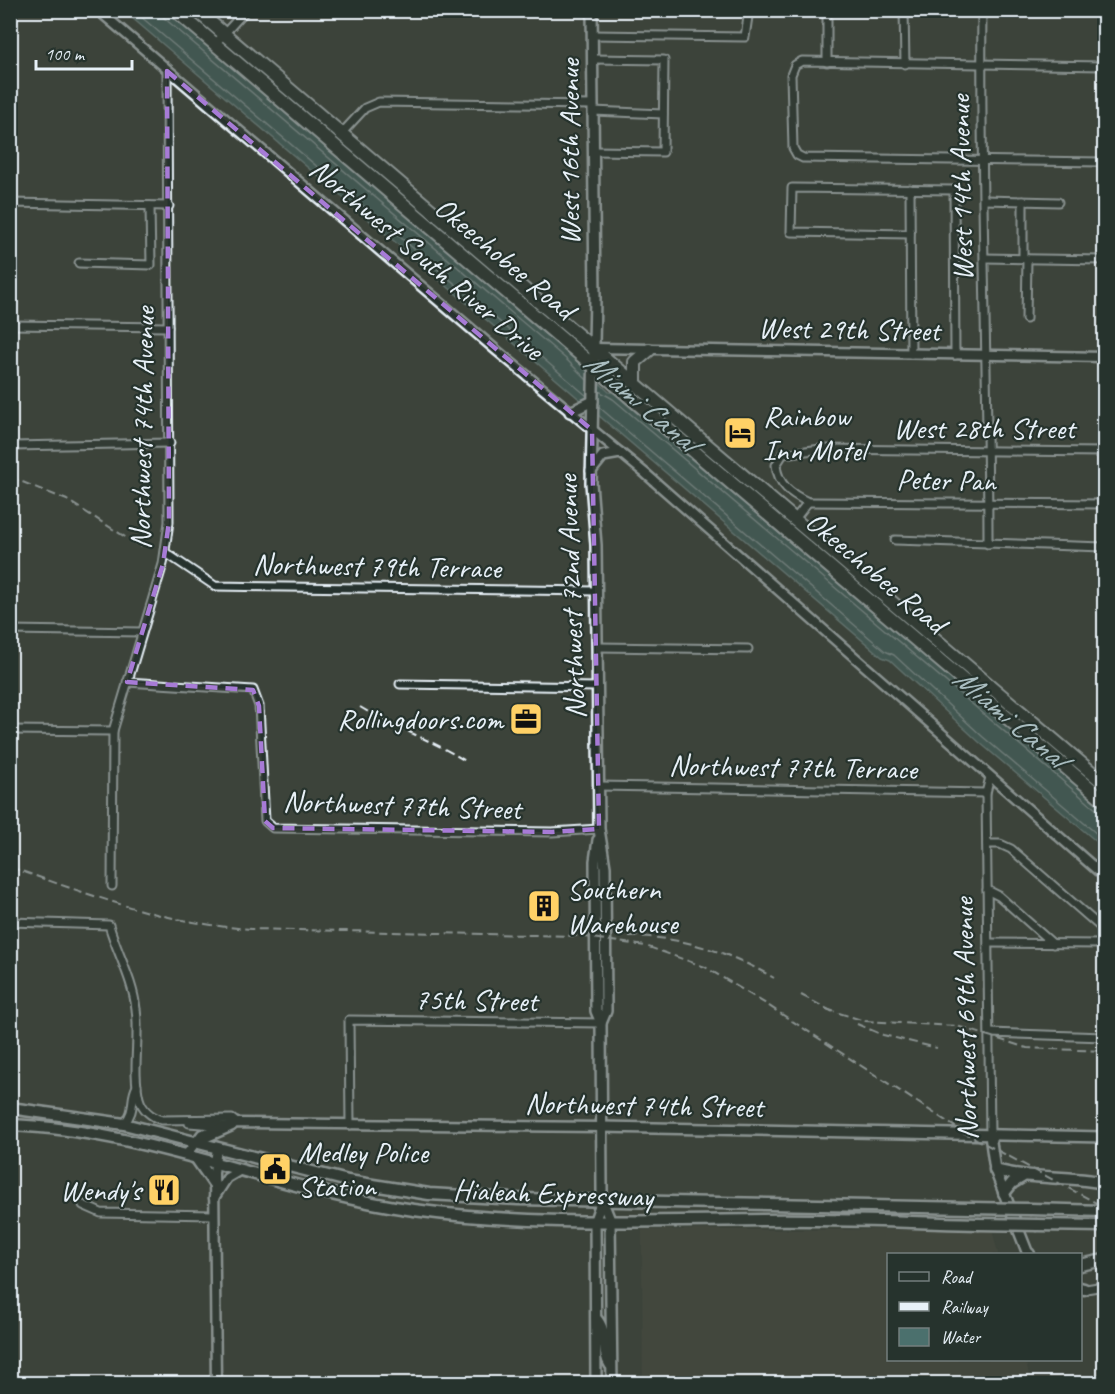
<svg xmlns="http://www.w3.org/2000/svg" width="1115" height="1394" font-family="Caveat,sans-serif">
	<rect width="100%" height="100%" fill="#3c433a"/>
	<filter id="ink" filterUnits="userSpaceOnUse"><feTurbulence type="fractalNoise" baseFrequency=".0167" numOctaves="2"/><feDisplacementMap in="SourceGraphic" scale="12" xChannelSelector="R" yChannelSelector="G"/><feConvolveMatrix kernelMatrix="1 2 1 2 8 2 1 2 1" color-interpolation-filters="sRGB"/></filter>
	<g filter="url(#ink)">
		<path fill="#4c4e43" d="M642 1230H992L998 1254H888V1360H1025L1031 1383H643Z"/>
		<path fill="#4b706d" stroke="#8aa4a5" stroke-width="1.5" d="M124 11H165L573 357 609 392 617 393 624 402 1104 808V848L979 742 890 660 882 657Z"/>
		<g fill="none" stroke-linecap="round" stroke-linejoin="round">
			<g stroke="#a9bdc0" stroke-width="1.5">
				<path d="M133 10 587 396"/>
				<path d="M162 10 164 18 566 359 587 380"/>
				<path d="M599 391 613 399 1098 811 1104 812"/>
				<path d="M599 407 885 651 894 655 983 737 1104 840"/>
			</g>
			<defs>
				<g id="minor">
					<path d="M827 10V62"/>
					<path d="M904 10 905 64"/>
					<path d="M982 10C980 188 988 367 988 544"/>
					<path d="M592 35 745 37 749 10"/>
					<path d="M215 44 246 10"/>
					<path d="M593 59 664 60 663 152 593 151"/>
					<path d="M1104 66 802 61 795 65 791 75 793 148 797 155 803 158 1104 162"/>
					<path d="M593 111 663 114"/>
					<path d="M341 134 365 108 379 102 593 105"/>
					<path d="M910 189 911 354"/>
					<path d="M984 200 1058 202"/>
					<path d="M1023 201V258"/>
					<path d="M10 203 169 206"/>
					<path d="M910 234 791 232 792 188 954 190 955 355"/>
					<path d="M985 258 1104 260"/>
					<path d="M79 263 151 265 150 206"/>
					<path d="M1026 319 1027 259"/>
					<path d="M10 325 168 327"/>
					<path d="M12 446 170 443"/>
					<path d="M808 502C791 494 778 485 776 465L783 454 821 449 1104 452"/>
					<path d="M808 502 1104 504"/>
					<path d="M795 519 808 502"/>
					<path d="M895 540 1104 547"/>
					<path d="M166 553 215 586 597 591"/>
					<path d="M10 630 142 632"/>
					<path d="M598 647 748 649"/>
					<path d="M127 682 253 690 259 706 265 821 273 828 552 832 599 829"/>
					<path d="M400 684 598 687"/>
					<path d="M10 730 113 731"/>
					<path d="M990 777 986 793 990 1135"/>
					<path d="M599 786 986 793"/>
					<path d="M987 844H1000L1011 849 1104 930"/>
					<path d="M112 886 113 731 163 564 169 522 167 71"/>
					<path d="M987 890 999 896 1053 944"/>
					<path d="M10 922 109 925C117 953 133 980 136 1009 140 1038 132 1070 139 1098 142 1109 151 1117 162 1120L232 1119 237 1123"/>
					<path d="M989 943 1104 944"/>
					<path d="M990 1033 1104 1037"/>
					<path d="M189 1123 226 1126"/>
					<path d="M124 1124C137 1109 129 1100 137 1086"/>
					<path d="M350 1125 349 1020 601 1023"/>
					<path d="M83 1205 101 1213 214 1215"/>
					<path d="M1080 1290 1104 1286"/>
				</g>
				<g id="tertiary">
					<path d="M98 10 496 350 646 474 1104 876"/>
					<path d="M594 348 1104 357"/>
					<path d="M198 1141 232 1126"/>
					<path d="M186 1155 202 1134 237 1123 602 1127"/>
					<path d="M214 1198 227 1178 239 1171"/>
					<path d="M216 1384 214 1173 217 1147"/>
				</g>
				<g id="secondary">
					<path d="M592 10 595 298 591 483 596 545 599 829 605 867 606 1011 601 1023"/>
					<path d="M570 412 593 401"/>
					<path d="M591 471 603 456 620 453"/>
					<path d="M602 1127 1104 1137"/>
					<path d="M990 1135 995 1170 1028 1254"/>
					<path d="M602 1200 610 1220 612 1384"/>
					<path d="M596 1318C609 1332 600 1350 610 1365"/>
					<path d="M596 1384 595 1220 602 1200V1189L601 1023 596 1011 595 861 598 840"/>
				</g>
				<g id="primary">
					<path d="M10 1108 124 1124 348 1181 429 1194 518 1199 971 1208"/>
					<path d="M10 1125C149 1130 277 1191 414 1210 528 1226 646 1221 762 1220 834 1219 906 1222 978 1224"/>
					<path d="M196 1158 214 1184"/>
					<path d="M995 1170C1031 1180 1068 1175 1104 1183"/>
					<path d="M1004 1193 1012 1183 1022 1177"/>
					<path d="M1031 1209 1104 1211"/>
					<path d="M1037 1225 1104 1226"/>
					<path d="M1028 1254H1029"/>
					<path d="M1080 1265 1104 1260"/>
					<path d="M1080 1288 1084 1289"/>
				</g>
				<g id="trunk">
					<path d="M175 10 1104 800"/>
					<path d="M196 10 1104 783"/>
					<path d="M635 383V362L649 350"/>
				</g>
			</defs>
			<use href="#minor" stroke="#e8f1f8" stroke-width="11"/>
			<use href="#tertiary" stroke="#e8f1f8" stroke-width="13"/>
			<use href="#secondary" stroke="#e8f1f8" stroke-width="14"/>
			<use href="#primary" stroke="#e8f1f8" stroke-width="15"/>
			<use href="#trunk" stroke="#e8f1f8" stroke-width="16"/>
			<use href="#minor" stroke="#26332d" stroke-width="7"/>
			<use href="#tertiary" stroke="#26332d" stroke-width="8"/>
			<use href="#secondary" stroke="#26332d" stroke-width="9"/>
			<use href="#primary" stroke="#26332d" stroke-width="10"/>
			<use href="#trunk" stroke="#26332d" stroke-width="12"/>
			<g stroke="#e8f1f8" stroke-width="2" stroke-dasharray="9 4.5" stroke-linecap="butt">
				<path d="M10 477 67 500 141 547"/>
				<path d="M360 707C395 728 433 740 467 762"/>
				<path d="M10 867C91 895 165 924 251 929L578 936 646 946 705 967 766 1004 963 1132 1104 1207"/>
				<path d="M629 936C683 937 727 951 774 978"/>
				<path d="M801 995 833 1012"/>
				<path d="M826 1009 865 1021 957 1026 1027 1048 1104 1051"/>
				<path d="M857 1024 883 1035 937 1048"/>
			</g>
			<defs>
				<g id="primary-bridge">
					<path d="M971 1208 1031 1209"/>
					<path d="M978 1224 1037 1225"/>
				</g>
			</defs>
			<use href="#primary-bridge" stroke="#e8f1f8" stroke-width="15" stroke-linecap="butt"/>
			<use href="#primary-bridge" stroke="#26332d" stroke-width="10"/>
		</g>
	</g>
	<path d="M0 0H1115V1394H0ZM167 71 592 430 599 829 552 832 273 828 265 821 259 706 253 690 127 682 163 564 169 522Z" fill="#3c433a" fill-opacity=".55" fill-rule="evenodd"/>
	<path fill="none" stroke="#a77bd6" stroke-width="4.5" stroke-dasharray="12 8" stroke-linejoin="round" d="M167 71 592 430 599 829 552 832 273 828 265 821 259 706 253 690 127 682 163 564 169 522Z"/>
	<defs>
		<symbol id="hotel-square" viewBox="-11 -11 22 22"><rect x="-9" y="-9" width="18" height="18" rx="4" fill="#ffd166" stroke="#26332d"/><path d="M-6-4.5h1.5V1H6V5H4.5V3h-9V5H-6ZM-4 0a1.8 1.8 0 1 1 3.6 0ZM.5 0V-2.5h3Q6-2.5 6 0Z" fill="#111"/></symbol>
		<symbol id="office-square" viewBox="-11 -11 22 22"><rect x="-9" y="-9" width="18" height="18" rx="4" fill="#ffd166" stroke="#26332d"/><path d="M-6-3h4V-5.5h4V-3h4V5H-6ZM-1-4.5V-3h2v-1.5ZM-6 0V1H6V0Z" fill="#111"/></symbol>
		<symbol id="building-square" viewBox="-11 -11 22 22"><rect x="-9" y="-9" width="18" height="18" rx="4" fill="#ffd166" stroke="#26332d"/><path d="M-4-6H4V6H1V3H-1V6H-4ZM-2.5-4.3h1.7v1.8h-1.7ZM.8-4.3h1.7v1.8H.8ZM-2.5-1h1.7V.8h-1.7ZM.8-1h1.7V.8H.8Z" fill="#111"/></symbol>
		<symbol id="civic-square" viewBox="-11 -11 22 22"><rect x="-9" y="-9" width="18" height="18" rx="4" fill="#ffd166" stroke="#26332d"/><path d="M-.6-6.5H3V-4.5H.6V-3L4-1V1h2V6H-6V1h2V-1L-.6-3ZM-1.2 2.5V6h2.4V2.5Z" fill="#111"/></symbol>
		<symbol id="restaurant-square" viewBox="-11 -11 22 22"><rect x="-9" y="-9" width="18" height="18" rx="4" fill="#ffd166" stroke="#26332d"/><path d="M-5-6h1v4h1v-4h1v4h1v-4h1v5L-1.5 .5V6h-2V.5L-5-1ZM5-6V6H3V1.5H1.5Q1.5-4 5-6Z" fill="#111"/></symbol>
	</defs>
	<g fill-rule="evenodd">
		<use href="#hotel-square" x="721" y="414" width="38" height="38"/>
		<use href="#office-square" x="507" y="700" width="38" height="38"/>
		<use href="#building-square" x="525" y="887" width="38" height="38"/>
		<use href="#civic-square" x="256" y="1150" width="38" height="38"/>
		<use href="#restaurant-square" x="145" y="1171" width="38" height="38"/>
	</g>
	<g text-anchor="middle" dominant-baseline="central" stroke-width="4.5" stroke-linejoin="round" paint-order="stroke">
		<g font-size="30" fill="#e8f1f8" stroke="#26332d">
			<text transform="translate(569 152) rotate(-90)">West 16th Avenue</text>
			<text transform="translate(961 188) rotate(-91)">West 14th Avenue</text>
			<text transform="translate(505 258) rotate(40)">Okeechobee Road</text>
			<text transform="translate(427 259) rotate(40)">Northwest South River Drive</text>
			<text transform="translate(849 329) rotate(1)">West 29th Street</text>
			<text transform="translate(142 428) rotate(-89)">Northwest 74th Avenue</text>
			<text x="984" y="428">West 28th Street</text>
			<text transform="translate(946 480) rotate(1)">Peter Pan</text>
			<text transform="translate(377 566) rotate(1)">Northwest 79th Terrace</text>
			<text transform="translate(876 572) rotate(40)">Okeechobee Road</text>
			<text transform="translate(571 597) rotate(-92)">Northwest 72nd Avenue</text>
			<text transform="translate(793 767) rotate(1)">Northwest 77th Terrace</text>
			<text transform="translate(402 805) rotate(2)">Northwest 77th Street</text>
			<text transform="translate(476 1000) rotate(1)">75th Street</text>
			<text transform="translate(965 1019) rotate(-91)">Northwest 69th Avenue</text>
			<text transform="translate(644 1105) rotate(1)">Northwest 74th Street</text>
			<text transform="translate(553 1193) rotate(2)">Hialeah Expressway</text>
		</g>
		<g font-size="30" fill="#e8f1f8" stroke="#26332d" text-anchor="start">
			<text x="763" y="416">Rainbow<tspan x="763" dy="34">Inn Motel</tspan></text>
			<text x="503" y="719" text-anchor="end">Rollingdoors.com</text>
			<text x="567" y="889">Southern<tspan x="567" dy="34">Warehouse</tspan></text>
			<text x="298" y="1152">Medley Police<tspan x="298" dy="34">Station</tspan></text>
			<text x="141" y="1190" text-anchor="end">Wendy's</text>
		</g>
		<g font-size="32" font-style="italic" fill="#a9bdc0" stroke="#26332d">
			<text transform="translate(641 401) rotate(40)">Miami Canal</text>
			<text transform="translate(1010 717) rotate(40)">Miami Canal</text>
		</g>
	</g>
	<rect width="1115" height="1394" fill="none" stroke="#26332d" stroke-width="36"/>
	<rect x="18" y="18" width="1079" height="1358" fill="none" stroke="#e8f1f8" stroke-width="2" filter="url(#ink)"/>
	<rect x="887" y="1253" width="195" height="108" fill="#26332d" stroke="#747f7e" stroke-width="1.5"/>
	<rect x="899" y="1272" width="30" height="9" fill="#26332d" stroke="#747f7e" stroke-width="1.5"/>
	<text x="941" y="1283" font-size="18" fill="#e8f1f8">Road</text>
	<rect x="899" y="1302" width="30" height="9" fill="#e8f1f8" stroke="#747f7e" stroke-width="1.5"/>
	<text x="941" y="1313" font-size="18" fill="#e8f1f8">Railway</text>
	<rect x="899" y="1328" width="30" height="18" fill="#4b706d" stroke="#747f7e" stroke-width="1.5"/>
	<text x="941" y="1343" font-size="18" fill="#e8f1f8">Water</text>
	<path d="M36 60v9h96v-9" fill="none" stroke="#e8f1f8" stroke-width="3"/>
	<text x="45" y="60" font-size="18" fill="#e8f1f8" stroke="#26332d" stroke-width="4.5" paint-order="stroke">100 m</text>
</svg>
